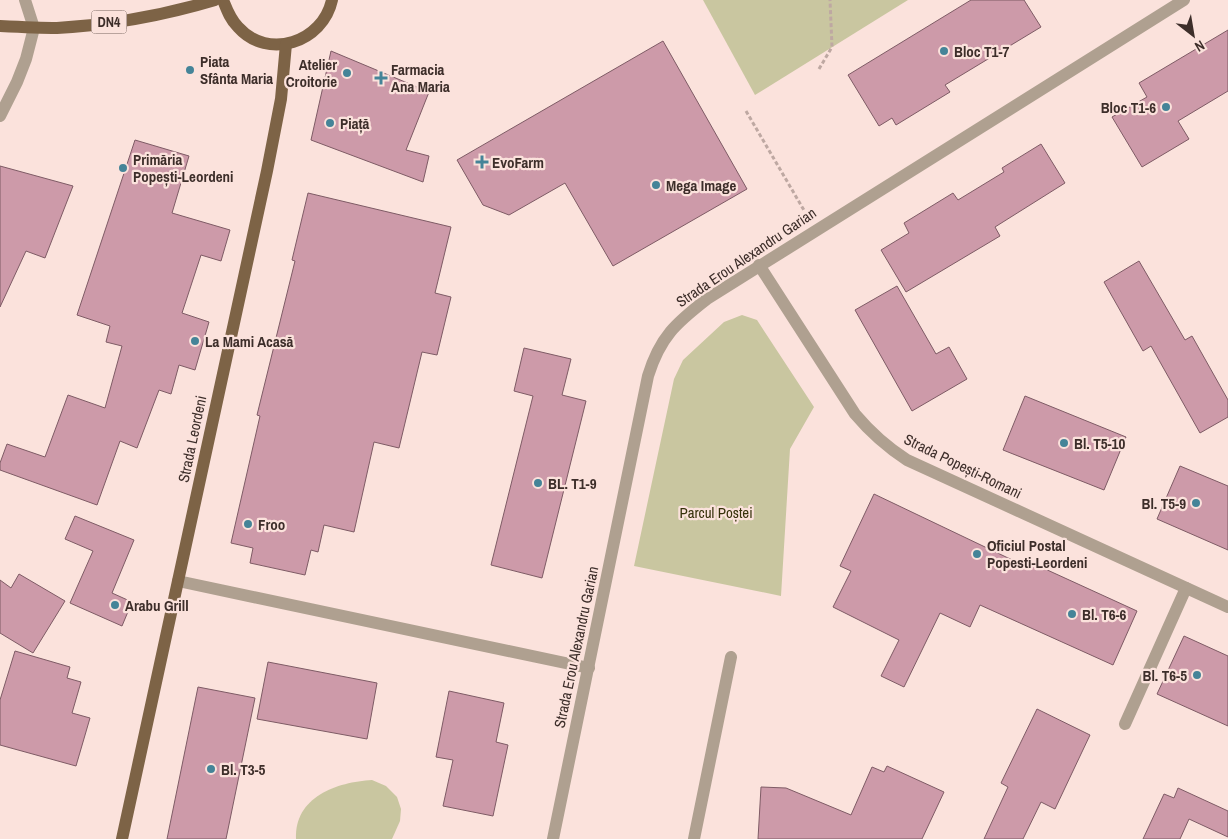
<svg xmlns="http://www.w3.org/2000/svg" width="1228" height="839" font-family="'Archivo Narrow',sans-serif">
	<rect width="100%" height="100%" fill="#fbe2dc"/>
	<g fill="#c9c6a0">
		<path d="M703 0H908L755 95Z"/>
		<path d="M742 315 757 320 814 407 790 449 781 596 634 566 674 379 683 360 724 322Z"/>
		<path d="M372 780 386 786 397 797 401 809 400 821 392 839H296C294 797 337 782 372 780Z"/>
	</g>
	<g fill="#cd9aa9" stroke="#7e5b65">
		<path d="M971 0H1024L1041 27 945 85 950 92 896 125 892 118 879 126 848 75Z"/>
		<path d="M1228 30V91L1178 121 1189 139 1142 167 1112 117 1147 97 1139 83Z"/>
		<path d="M663 41 747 189 613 266 565 183 509 215 483 205 457 160Z"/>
		<path d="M331 51 429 92 406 150 429 156 423 182 311 140Z"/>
		<path d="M135 140 189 156 172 213 230 230 221 261 201 255 182 313 209 322 195 370 179 365 171 394 159 390 137 448 120 441 97 505 0 470V463L7 444 45 457 68 395 105 408 122 346 106 342 110 326 77 315Z"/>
		<path d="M1041 144 1065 183 995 227 1000 236 906 292 881 250 909 233 904 223 953 193 958 200 1004 172 1002 168Z"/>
		<path d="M0 166 73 186 45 258 26 251 0 307Z"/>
		<path d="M308 193 451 227 435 293 451 297 437 355 422 352 399 448 374 442 354 532 324 525 318 552 311 550 305 575 250 563 253 548 231 543 260 416 257 415 295 261 292 260Z"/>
		<path d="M1139 261 1185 340 1192 336 1228 400V417L1200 433 1151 346 1143 351 1104 282Z"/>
		<path d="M897 286 936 354 949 347 967 379 912 411 855 310Z"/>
		<path d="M524 348 571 359 562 395 586 401 542 578 491 565 533 396 514 391Z"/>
		<path d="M1025 396 1126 437 1104 490 1003 450Z"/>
		<path d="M1180 466 1228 486V550L1157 519Z"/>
		<path d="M874 494 1029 568 1032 563 1137 611 1113 665 980 605 970 627 940 613 904 687 881 676 899 640 833 607 851 571 840 566Z"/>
		<path d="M75 516 134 540 112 593 132 602 122 626 70 603 93 551 65 539Z"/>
		<path d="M19 574 65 601 33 653 0 633V580L11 588Z"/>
		<path d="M1184 636 1228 656V726L1157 694Z"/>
		<path d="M15 651 70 667 67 678 81 682 72 713 90 718 76 766 0 745V700Z"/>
		<path d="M268 662 377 683 367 739 257 719Z"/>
		<path d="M198 687 255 698 226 839H167Z"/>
		<path d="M449 691 504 703 496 742 508 745 493 816 443 806 453 760 436 757Z"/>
		<path d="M1037 709 1090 735 1055 809 1041 802 1023 839H984L1008 787 1001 783Z"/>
		<path d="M887 766 944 792 922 839H758L761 787 786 788 851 815 872 767 884 772Z"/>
		<path d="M1178 788 1228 811V837L1189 819 1180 839H1143L1164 794 1174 798Z"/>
	</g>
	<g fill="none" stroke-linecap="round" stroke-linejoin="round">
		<g stroke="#bea8a2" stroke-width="3" stroke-dasharray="4 2.5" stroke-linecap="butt">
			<path d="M819 69 832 47 830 0"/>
			<path d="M746 111 805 212"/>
		</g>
		<g stroke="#afa090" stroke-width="12">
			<path d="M0 116 17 82 26 59 34 28 25 0"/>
			<path d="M759 265 855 414C871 433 887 447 907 460L1228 607"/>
			<path d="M178 581 589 668"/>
			<path d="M1125 724 1186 588"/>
			<path d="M553 839 648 376C660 337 676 323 707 299L1184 0"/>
			<path d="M694 839 731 657"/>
		</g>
		<g stroke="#7d6346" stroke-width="12">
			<path d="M223 0C227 10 230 19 238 27 268 61 323 42 332 0"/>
			<path d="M0 26C19 27 38 28 57 28 110 25 165 15 215 0"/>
			<path d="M122 839 267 171 281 99 286 44"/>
		</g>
	</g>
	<g fill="#458498" stroke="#fbe2dc" stroke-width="2">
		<circle cx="944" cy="51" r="5"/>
		<circle cx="190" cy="70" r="5"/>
		<circle cx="347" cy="73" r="5"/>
		<path d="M378.5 70.5h5v5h5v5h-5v5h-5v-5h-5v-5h5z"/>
		<circle cx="1166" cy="107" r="5"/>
		<circle cx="330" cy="123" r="5"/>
		<path d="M479.5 154.5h5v5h5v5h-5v5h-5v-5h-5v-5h5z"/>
		<circle cx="123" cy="168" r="5"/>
		<circle cx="656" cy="185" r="5"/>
		<circle cx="195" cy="341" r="5"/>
		<circle cx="1064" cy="443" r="5"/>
		<circle cx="538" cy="483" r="5"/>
		<circle cx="1196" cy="503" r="5"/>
		<circle cx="248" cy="524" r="5"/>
		<circle cx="977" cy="554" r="5"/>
		<circle cx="115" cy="605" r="5"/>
		<circle cx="1072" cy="614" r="5"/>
		<circle cx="1197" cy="675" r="5"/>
		<circle cx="211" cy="769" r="5"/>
	</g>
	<g text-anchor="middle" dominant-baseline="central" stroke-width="4.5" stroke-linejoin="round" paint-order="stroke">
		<rect fill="#fbe2dc" stroke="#76645f" stroke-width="1" x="91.5" y="10.5" width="35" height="23" rx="4"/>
		<g font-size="14" font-weight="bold" fill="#3d2e2a">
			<text x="109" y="22">DN4</text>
		</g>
		<g font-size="15" font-weight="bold" fill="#3d2e2a" stroke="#fbe2dc" text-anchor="start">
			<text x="954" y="51">Bloc T1-7</text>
			<text x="200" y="61">Piata<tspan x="200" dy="17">Sfânta Maria</tspan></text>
			<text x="337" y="64" text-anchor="end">Atelier<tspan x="337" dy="17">Croitorie</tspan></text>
			<text x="391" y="69">Farmacia<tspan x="391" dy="17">Ana Maria</tspan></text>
			<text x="1156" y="107" text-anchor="end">Bloc T1-6</text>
			<text x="340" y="123">Piață</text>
			<text x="133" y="159">Primăria<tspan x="133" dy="17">Popești-Leordeni</tspan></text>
			<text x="492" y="162">EvoFarm</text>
			<text x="666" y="185">Mega Image</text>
			<text x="205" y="341">La Mami Acasă</text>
			<text x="1074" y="443">Bl. T5-10</text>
			<text x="548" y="483">BL. T1-9</text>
			<text x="1186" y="503" text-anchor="end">Bl. T5-9</text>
			<text x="258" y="524">Froo</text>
			<text x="987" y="545">Oficiul Postal<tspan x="987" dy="17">Popesti-Leordeni</tspan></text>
			<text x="125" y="605">Arabu Grill</text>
			<text x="1082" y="614">Bl. T6-6</text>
			<text x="1187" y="675" text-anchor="end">Bl. T6-5</text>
			<text x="221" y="769">Bl. T3-5</text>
		</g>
		<g font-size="15" fill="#3d2e2a" stroke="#fbe2dc">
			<text transform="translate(746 257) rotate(-34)">Strada Erou Alexandru Garian</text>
			<text transform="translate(192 439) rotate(-78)">Strada Leordeni</text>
			<text transform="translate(963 466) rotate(26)">Strada Popești-Romani</text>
			<text transform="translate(576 647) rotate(-78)">Strada Erou Alexandru Garian</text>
		</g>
		<g font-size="15" fill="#36320b" stroke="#fbe2dc">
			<text x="716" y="512">Parcul Poștei</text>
		</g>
	</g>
	<g transform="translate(1193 35) rotate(149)" stroke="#fbe2dc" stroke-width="4" paint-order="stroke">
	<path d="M0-4L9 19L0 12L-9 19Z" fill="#3d2e2a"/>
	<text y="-8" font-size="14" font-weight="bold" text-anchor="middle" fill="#3d2e2a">N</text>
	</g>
</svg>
